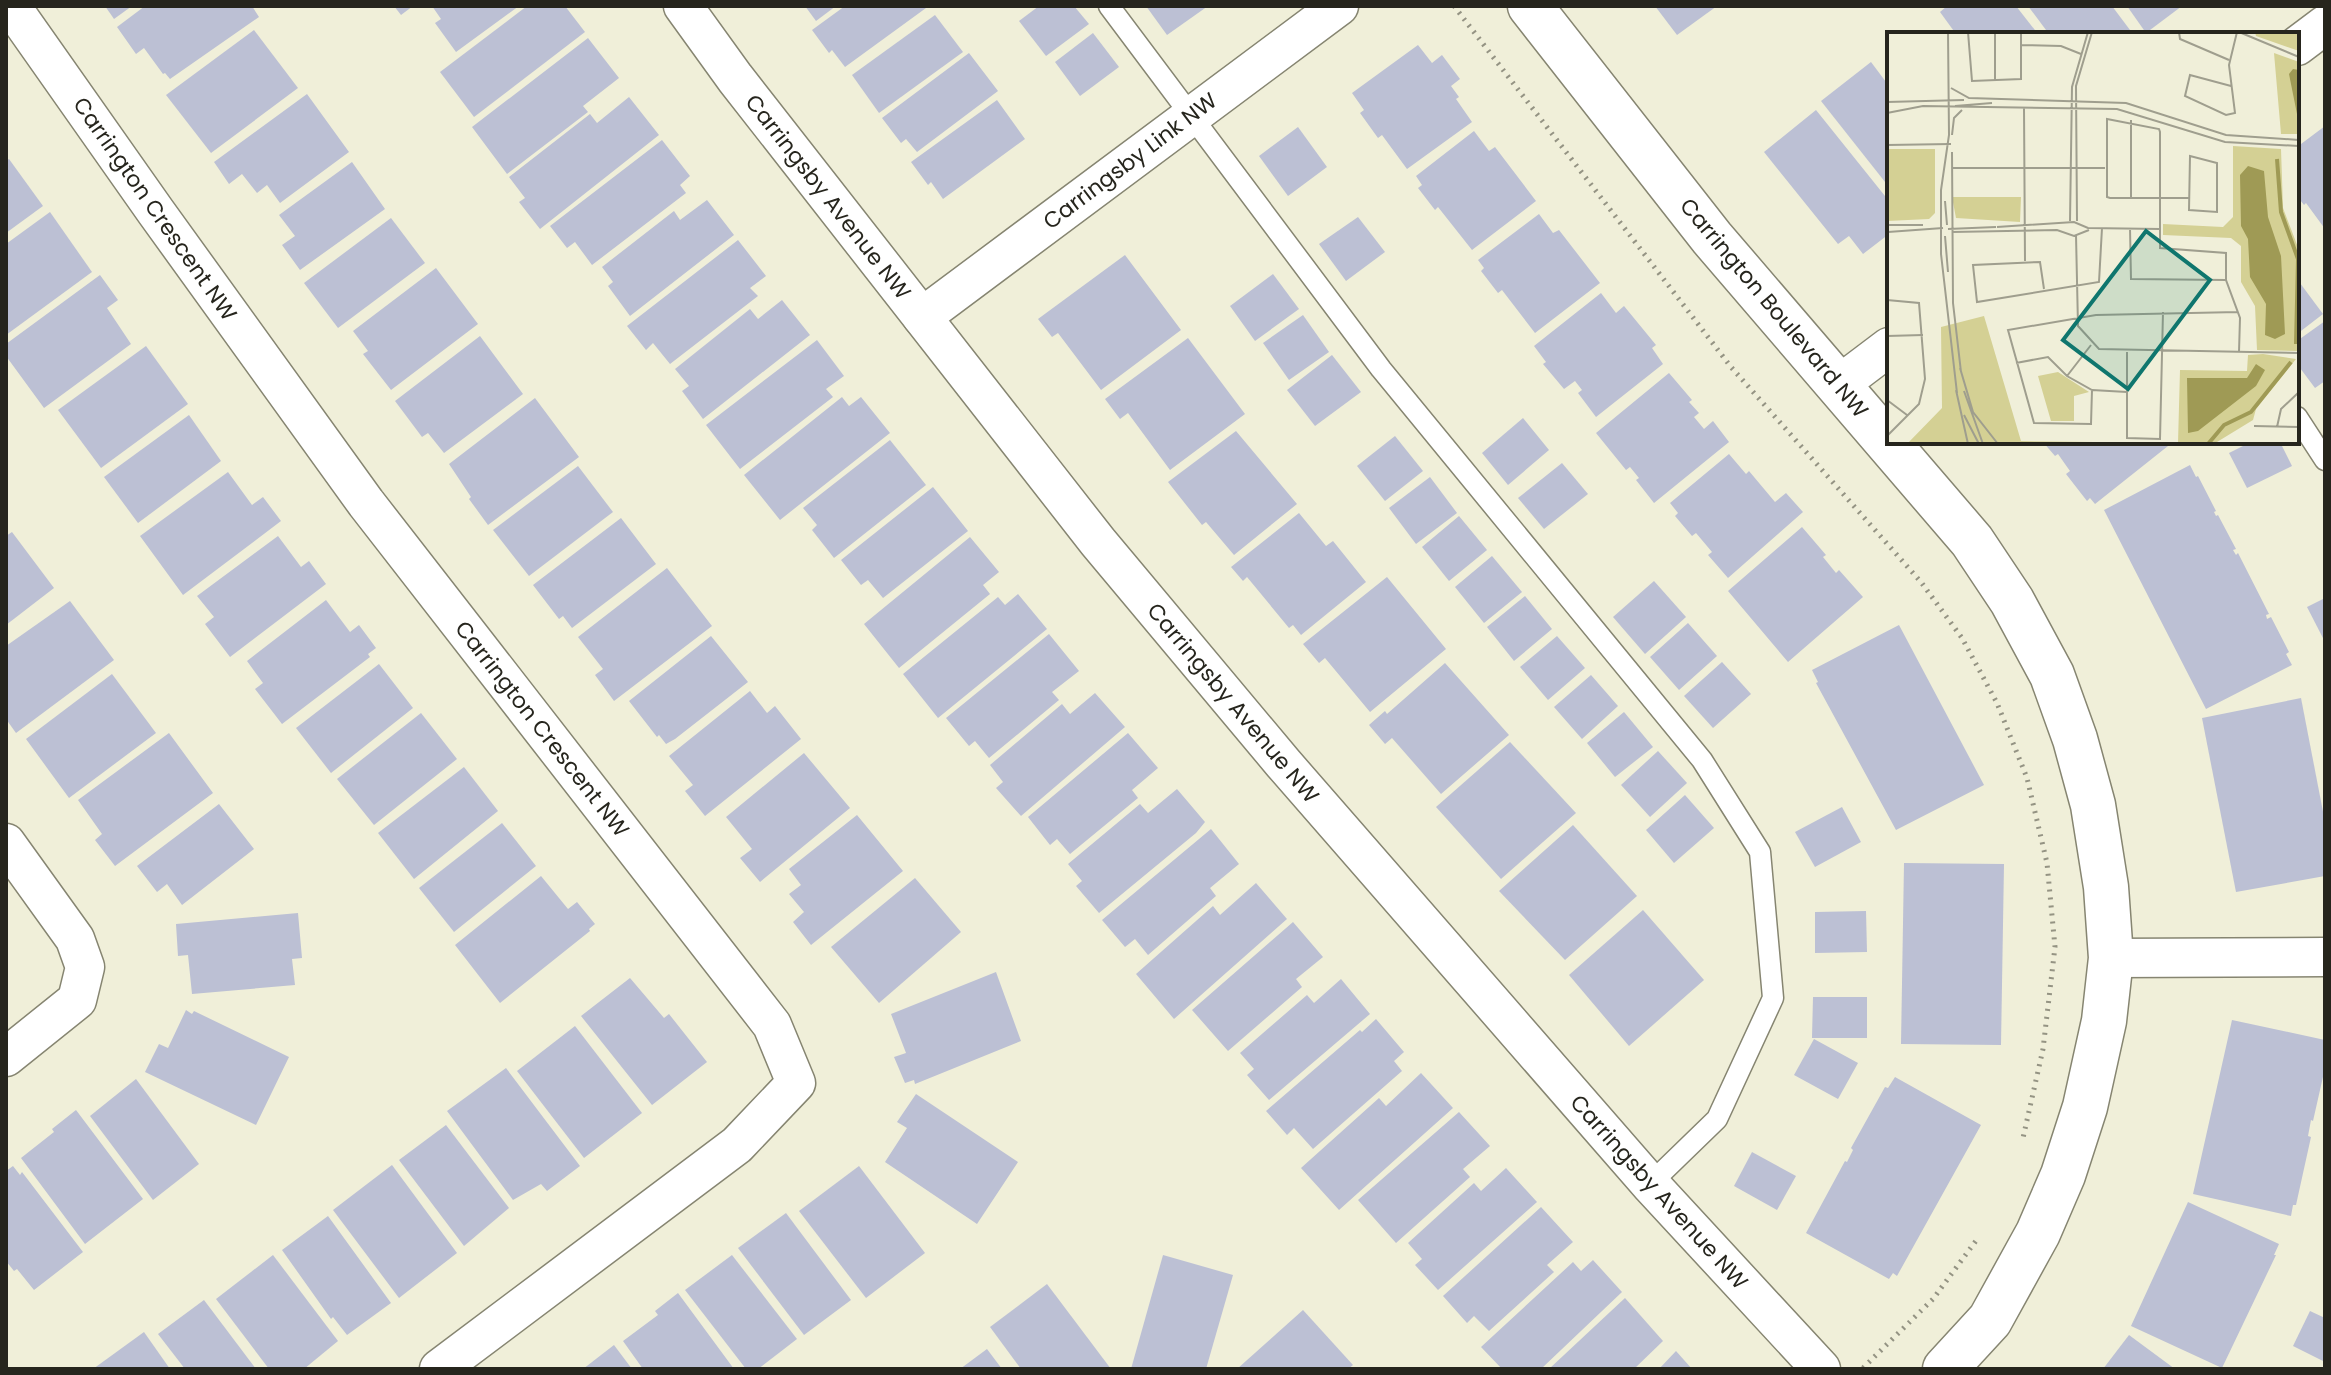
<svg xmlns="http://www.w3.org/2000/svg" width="2331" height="1375" font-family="Poppins,sans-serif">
	<rect width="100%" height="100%" fill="#f0efd9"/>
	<g fill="#bcc0d4">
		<path d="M105 6H132L114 19Z"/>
		<path d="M145 6H252L259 17 170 79 165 73 163 74 144 48 136 54 117 27Z"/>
		<path d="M394 6H413L401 15Z"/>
		<path d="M432 6H519L456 52 435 23 441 19Z"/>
		<path d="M527 6H565L585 32 474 117 440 72Z"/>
		<path d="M805 6H836L816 21Z"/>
		<path d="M845 6H924L926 8 845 67 832 50 829 53 812 30Z"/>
		<path d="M1039 6H1074L1089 24 1046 56 1019 21Z"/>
		<path d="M1146 6H1208L1167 35Z"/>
		<path d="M1655 6H1717L1677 35Z"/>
		<path d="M1947 6H2016L2038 34H1956L1940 12Z"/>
		<path d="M2028 6H2112L2133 34H2049Z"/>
		<path d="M2127 6H2182L2146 33Z"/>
		<path d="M935 15 963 52 879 113 852 75Z"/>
		<path d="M254 30 298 88 211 153 166 95Z"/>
		<path d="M1093 33 1119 67 1080 96 1055 62Z"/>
		<path d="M588 38 619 78 583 106 588 112 507 174 472 127Z"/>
		<path d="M1418 45 1432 63 1442 55 1460 79 1451 86 1459 97 1456 99 1472 122 1407 169 1382 135 1378 138 1360 113 1364 110 1352 93Z"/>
		<path d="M969 53 998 91 917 152 906 139 901 143 882 118Z"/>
		<path d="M1871 62 1889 86V187L1821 101Z"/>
		<path d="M307 94 349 152 280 203 267 185 257 193 242 174 229 184 214 162Z"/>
		<path d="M629 97 659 135 540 229 519 202 525 198 509 177 590 114 597 123Z"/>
		<path d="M997 100 1025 139 943 199 931 182 928 185 911 162Z"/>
		<path d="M1816 110 1889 201V234L1863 254 1849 236 1838 244 1764 152Z"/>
		<path d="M2325 126V229L2306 203 2304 205 2297 196V147Z"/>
		<path d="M1298 127 1327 167 1288 196 1259 156Z"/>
		<path d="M1474 131 1489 151 1495 147 1536 201 1472 250 1438 207 1435 210 1418 188 1422 185 1416 176Z"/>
		<path d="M662 140 690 176 680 185 686 193 592 265 575 242 567 248 550 226Z"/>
		<path d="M9 159 43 206 6 233V161Z"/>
		<path d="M352 162 385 209 300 270 282 245 295 236 279 215Z"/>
		<path d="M707 200 734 235 630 316 608 286 613 282 602 267 674 211 680 220Z"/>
		<path d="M50 212 92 272 6 335V244Z"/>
		<path d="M1539 214 1553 233 1559 230 1600 283 1535 333 1502 290 1498 293 1481 271 1484 268 1478 260Z"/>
		<path d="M1358 217 1385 252 1346 281 1319 244Z"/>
		<path d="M391 218 425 263 338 328 304 283Z"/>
		<path d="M738 240 766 276 750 288 758 296 670 364 653 343 646 350 627 326Z"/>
		<path d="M1125 255 1181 330 1101 390 1058 333 1052 337 1038 319Z"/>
		<path d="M436 268 478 324 391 390 363 354 368 351 353 331Z"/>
		<path d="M1273 274 1299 309 1255 341 1230 306Z"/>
		<path d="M100 275 118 300 107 308 131 344 44 408 6 356V344Z"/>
		<path d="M2297 279 2323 314 2297 334Z"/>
		<path d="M1601 293 1616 313 1624 306 1656 345 1652 348 1663 364 1596 417 1578 393 1582 390 1575 381 1564 389 1543 364 1546 362 1534 346Z"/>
		<path d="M782 300 810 335 703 419 682 391 689 386 675 369 750 309 758 319Z"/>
		<path d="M1303 315 1329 352 1289 380 1263 343Z"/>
		<path d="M2325 321V381L2315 388 2297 364V341Z"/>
		<path d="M480 336 523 394 444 453 428 433 422 437 395 401Z"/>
		<path d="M1188 338 1245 414 1170 470 1128 413 1120 419 1105 399Z"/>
		<path d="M817 340 844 376 826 389 833 397 740 469 706 425Z"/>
		<path d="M146 346 188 404 101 468 58 410Z"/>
		<path d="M1332 355 1361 392 1315 426 1287 390Z"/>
		<path d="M1669 373 1692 400 1689 402 1699 413 1694 417 1704 429 1713 421 1729 442 1654 503 1636 480 1639 478 1630 467 1626 470 1596 433Z"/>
		<path d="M842 397 849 406 861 397 890 433 780 520 744 475Z"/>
		<path d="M535 398 579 457 488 525 469 499 471 497 449 464Z"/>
		<path d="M189 415 221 461 138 523 104 477Z"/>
		<path d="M1523 418 1549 450 1508 485 1482 453Z"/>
		<path d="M1236 431 1297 504 1234 555 1206 522 1202 525 1168 482Z"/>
		<path d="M1395 436 1423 471 1385 501 1357 466Z"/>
		<path d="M890 440 926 485 834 558 812 530 817 525 803 508Z"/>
		<path d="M2043 442H2164L2168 446 2095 504 2090 498 2087 501 2066 474 2070 471 2065 464 2058 454 2055 456Z"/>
		<path d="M2251 442H2280L2292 466 2247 488 2229 453Z"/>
		<path d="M1729 454 1746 474 1749 471 1775 502 1786 493 1803 512 1728 578 1708 555 1712 552 1696 533 1692 536 1675 516 1678 513 1670 503Z"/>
		<path d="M1562 463 1588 494 1544 529 1518 498Z"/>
		<path d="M2190 465 2196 477 2198 476 2216 511 2214 512 2216 516 2218 515 2236 549 2233 550 2236 555 2238 553 2269 614 2266 615 2267 619 2271 617 2289 652 2286 654 2292 665 2206 709 2104 510Z"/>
		<path d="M578 466 613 512 529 576 493 530Z"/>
		<path d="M228 472 252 505 263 497 281 521 183 595 140 536Z"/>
		<path d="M1430 477 1457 513 1416 544 1389 508Z"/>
		<path d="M933 487 968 531 883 598 868 580 861 585 841 560Z"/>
		<path d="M1299 513 1326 546 1333 541 1366 582 1301 635 1293 625 1289 628 1247 577 1243 581 1231 567Z"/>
		<path d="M1459 516 1487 550 1449 581 1422 547Z"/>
		<path d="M621 518 656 564 572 628 563 616 559 619 533 585Z"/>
		<path d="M1802 527 1826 555 1823 557 1836 573 1839 570 1863 597 1788 662 1728 591Z"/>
		<path d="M12 532 54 588 6 625V536Z"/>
		<path d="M278 536 301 567 309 561 326 584 230 657 205 624 214 617 197 596Z"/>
		<path d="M970 537 999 572 983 585 990 594 899 668 864 624Z"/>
		<path d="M1492 556 1522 592 1484 623 1455 587Z"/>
		<path d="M667 568 712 626 614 701 595 675 603 669 578 637Z"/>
		<path d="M1387 577 1446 649 1370 712 1325 658 1319 663 1303 644Z"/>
		<path d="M1654 581 1686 617 1645 654 1613 617Z"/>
		<path d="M1018 594 1047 629 938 718 903 674 998 597 1005 605Z"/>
		<path d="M1525 596 1552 629 1514 661 1487 627Z"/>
		<path d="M2325 598V642L2307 607Z"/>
		<path d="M326 600 350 632 359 625 376 648 368 654 370 657 282 724 255 689 263 683 247 661Z"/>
		<path d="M70 601 114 660 16 733 6 719V646Z"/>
		<path d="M1688 623 1717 656 1679 690 1650 657Z"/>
		<path d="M1899 625 1984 785 1896 830 1816 683 1818 682 1812 670Z"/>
		<path d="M1049 634 1079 671 1052 692 1059 700 989 758 975 741 969 746 946 718Z"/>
		<path d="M711 636 748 682 675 739 666 744 659 735 657 737 629 701Z"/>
		<path d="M1557 636 1585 668 1548 700 1520 667Z"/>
		<path d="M1722 662 1751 694 1713 728 1684 696Z"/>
		<path d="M1445 663 1509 735 1441 794 1392 738 1385 744 1369 725 1385 711 1387 714Z"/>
		<path d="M379 664 413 708 331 773 296 728Z"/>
		<path d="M112 674 156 733 69 798 26 739Z"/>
		<path d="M1591 675 1618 706 1582 739 1554 707Z"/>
		<path d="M750 691 767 713 775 706 801 739 705 816 685 791 693 785 669 756Z"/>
		<path d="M1095 693 1125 727 1021 816 996 788 1003 782 990 765 1062 704 1070 714Z"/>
		<path d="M2301 698 2325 822V876L2236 892 2202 718Z"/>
		<path d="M1624 712 1653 747 1615 777 1587 743Z"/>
		<path d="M421 713 457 759 374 825 337 779Z"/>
		<path d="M169 733 213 793 115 866 95 840 102 834 78 800Z"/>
		<path d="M1128 733 1158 768 1132 790 1138 798 1070 854 1057 839 1050 845 1028 817Z"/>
		<path d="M1510 742 1576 813 1501 879 1436 807Z"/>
		<path d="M1658 751 1687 783 1650 817 1621 785Z"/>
		<path d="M804 753 850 808 760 882 740 858 752 849 726 817Z"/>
		<path d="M464 767 498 811 414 879 378 833Z"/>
		<path d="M1177 789 1205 822 1196 833 1099 913 1076 886 1082 881 1068 864 1140 804 1148 813Z"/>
		<path d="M1685 795 1714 828 1674 863 1646 830Z"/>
		<path d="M219 804 254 849 182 905 167 884 157 892 137 866Z"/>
		<path d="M1842 807 1861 842 1815 867 1795 832Z"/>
		<path d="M857 815 903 871 811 945 793 922 804 912 789 894 801 885 789 869Z"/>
		<path d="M502 823 536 866 454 932 419 888Z"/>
		<path d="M1573 825 1637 896 1565 960 1499 891Z"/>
		<path d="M1211 829 1239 864 1210 888 1216 896 1148 955 1135 939 1125 947 1102 920Z"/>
		<path d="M1904 863 2004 864 2001 1045 1901 1044Z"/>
		<path d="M541 876 568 909 577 902 595 924 589 929 590 931 500 1003 455 945Z"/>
		<path d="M915 878 961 932 879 1003 831 947Z"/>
		<path d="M1256 883 1287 919 1174 1019 1136 974 1213 906 1220 915Z"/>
		<path d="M1643 910 1704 980 1629 1046 1569 975Z"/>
		<path d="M1866 911 1867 952 1815 953V912Z"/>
		<path d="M298 913 302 958 292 959 295 985 192 994 188 955 178 956 176 924Z"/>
		<path d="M1293 922 1323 957 1296 979 1302 987 1228 1051 1192 1010Z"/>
		<path d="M996 972 1021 1041 915 1084 914 1080 905 1083 894 1057 906 1053 891 1014Z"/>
		<path d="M630 978 664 1018 669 1014 707 1062 652 1105 581 1016Z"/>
		<path d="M1341 979 1370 1014 1269 1100 1247 1075 1254 1069 1240 1053 1307 995 1314 1003Z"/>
		<path d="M1813 997H1867V1038H1812Z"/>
		<path d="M186 1010 192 1014 194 1011 289 1057 256 1125 145 1072 159 1044 168 1048Z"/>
		<path d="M1376 1019 1404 1052 1394 1061 1402 1071 1313 1149 1294 1128 1287 1135 1266 1111 1360 1030 1362 1032Z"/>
		<path d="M2232 1020 2325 1040V1068L2313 1121 2311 1120 2308 1136 2311 1137 2296 1205H2293L2291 1216 2193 1194Z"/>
		<path d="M575 1026 642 1113 584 1158 517 1071Z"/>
		<path d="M1814 1039 1858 1063 1838 1099 1794 1075Z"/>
		<path d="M506 1068 580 1166 547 1191 541 1184 513 1200 447 1111Z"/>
		<path d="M1421 1073 1453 1108 1339 1210 1301 1168 1379 1098 1386 1106Z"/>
		<path d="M1895 1077 1981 1125 1897 1276 1893 1273 1889 1279 1806 1233 1845 1161 1847 1162 1853 1150 1851 1148 1885 1087 1888 1088Z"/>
		<path d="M136 1079 199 1164 153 1200 90 1116Z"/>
		<path d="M916 1094 1018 1162 977 1224 885 1162 907 1128 897 1122Z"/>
		<path d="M76 1110 143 1199 85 1244 21 1158 54 1132 52 1129Z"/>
		<path d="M1459 1112 1490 1146 1463 1169 1470 1177 1396 1243 1358 1200Z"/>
		<path d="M446 1125 509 1208 464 1246 399 1160Z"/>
		<path d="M1752 1152 1796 1176 1777 1210 1734 1186Z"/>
		<path d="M392 1165 457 1253 399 1298 333 1210Z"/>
		<path d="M13 1166 20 1175 22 1172 83 1252 34 1290 17 1269 14 1271 6 1261V1171Z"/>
		<path d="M859 1166 925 1253 866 1298 799 1211Z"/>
		<path d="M1506 1168 1537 1202 1438 1290 1415 1265 1422 1259 1408 1243 1474 1183 1481 1191Z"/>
		<path d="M2188 1202 2279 1244 2274 1255H2276L2222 1368 2131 1326Z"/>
		<path d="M1541 1207 1573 1242 1547 1265 1554 1272 1489 1331 1474 1316 1467 1323 1443 1296Z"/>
		<path d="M786 1213 851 1300 804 1335 738 1248Z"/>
		<path d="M328 1216 391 1303 347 1335 333 1317 331 1319 282 1250Z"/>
		<path d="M273 1255 338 1341 304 1369H269L216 1299Z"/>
		<path d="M732 1255 797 1339 758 1369H746L685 1290Z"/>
		<path d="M1163 1255 1233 1275 1206 1369H1131Z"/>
		<path d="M1593 1260 1622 1292 1541 1369H1502L1481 1347 1573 1262 1581 1271Z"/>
		<path d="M1047 1284 1111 1369H1021L990 1327Z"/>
		<path d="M678 1293 734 1369H643L623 1341 658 1315 655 1311Z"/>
		<path d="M1625 1298 1663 1341 1634 1369H1549Z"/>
		<path d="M204 1300 256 1369H185L158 1334Z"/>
		<path d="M1303 1310 1353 1365 1348 1369H1237Z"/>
		<path d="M2310 1311 2325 1318V1362L2293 1346Z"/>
		<path d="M144 1332 170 1369H93Z"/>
		<path d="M2129 1335 2175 1369H2103Z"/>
		<path d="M614 1345 632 1369H583Z"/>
		<path d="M987 1349 1002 1369H960Z"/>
		<path d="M1676 1351 1692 1369H1659Z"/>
	</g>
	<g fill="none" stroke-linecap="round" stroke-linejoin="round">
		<defs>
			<g id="lane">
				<path d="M1109 6 1381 369 1702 760 1760 852 1773 998 1717 1119 1650 1184"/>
				<path d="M2297 417 2325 460"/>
			</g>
			<g id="street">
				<path d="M11 6 156 212 366 503 772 1025 796 1083 737 1145 439 1369"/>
				<path d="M683 6 735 78 1098 542 1283 763 1650 1184 1821 1369"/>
				<path d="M2297 46 2325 25"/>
				<path d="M922 317 1339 6"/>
				<path d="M1840 384 1889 347"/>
				<path d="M6 843 75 939 85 967 77 1000 6 1057"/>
				<path d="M2111 958 2325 957"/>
			</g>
			<path id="secondary" d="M1530 6 1712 238 1972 541 2012 601 2052 675 2075 739 2093 805 2106 887 2111 958 2104 1021 2085 1107 2063 1175 2038 1233 1990 1320 1945 1369"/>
		</defs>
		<use href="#lane" stroke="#868571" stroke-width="23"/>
		<use href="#street" stroke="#868571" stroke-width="41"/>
		<use href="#secondary" stroke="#868571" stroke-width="47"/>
		<g stroke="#949383" stroke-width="5" stroke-dasharray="2 6" stroke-linecap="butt">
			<path d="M1454 6 1731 367 1921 582 1962 638 1997 703 2027 778 2047 863 2055 947 2043 1049 2023 1138"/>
			<path d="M1863 1368 1933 1299 1978 1238"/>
		</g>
		<use href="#lane" stroke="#fff" stroke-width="20"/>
		<use href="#street" stroke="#fff" stroke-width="38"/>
		<use href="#secondary" stroke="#fff" stroke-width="44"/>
	</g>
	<g text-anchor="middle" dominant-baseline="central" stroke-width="7" stroke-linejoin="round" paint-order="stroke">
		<g font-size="22" fill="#26251d" stroke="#fff">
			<text transform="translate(1130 161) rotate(-37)">Carringsby Link NW</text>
			<text transform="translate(828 197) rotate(52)">Carringsby Avenue NW</text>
			<text transform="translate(155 209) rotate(55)">Carrington Crescent NW</text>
			<text transform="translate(1774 308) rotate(50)">Carrington Boulevard NW</text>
			<text transform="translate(1233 703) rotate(50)">Carringsby Avenue NW</text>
			<text transform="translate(542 729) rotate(52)">Carrington Crescent NW</text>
			<text transform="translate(1659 1192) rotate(48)">Carringsby Avenue NW</text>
		</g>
	</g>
	<g transform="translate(1887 32)">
		<rect width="412" height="412" fill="#f0efd9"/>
		<path d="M368 0H412V19L369 4ZM387 21 412 30V102H394ZM346 114 394 117 396 176 412 218V319L370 318 368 274 354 250V214L344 206 276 203V192L336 195 346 185ZM0 117H48V181L42 187 0 189ZM65 165H134L133 190 69 186ZM97 284 134 409 291 411 293 338 360 339 361 323 376 322 409 327 369 377 366 388 330 410 412 412H20L55 376 54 295ZM171 340 202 360 187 364V389H164L151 344Z" fill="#d4d094"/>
		<path d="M406 37 412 38V92L402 42ZM361 134 377 139 381 185 394 224 398 302 388 307 378 303 379 272 363 245 361 207 354 194 353 143ZM369 332 378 338 369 354 311 399 301 401 300 346H360Z" fill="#9f9a55"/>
		<path fill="none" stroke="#9f9a55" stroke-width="4" d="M390 127 394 180 411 227 409 312M321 412 337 393 364 380 404 330"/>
		<path fill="none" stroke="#9f9e8e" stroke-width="2" d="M61 0 62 103 54 158V222L70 361M81 0 85 49 134 47V0M108 0V49M292 0 293 7 342 28M352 0 412 25M134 13 174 14 194 22M344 54 303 43 298 64 339 83 348 81 342 33 350 0M64 56 82 66 239 71 339 103 412 108M0 70 77 68M68 74 105 71M137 76 138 229M0 81 36 74 230 77 338 110 412 114M244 88V166M65 103 67 86 75 78M0 113 64 112M65 120 66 271 74 340M303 124 330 131V180L302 178ZM65 136H218M302 166H223L220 165V87L272 97 273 100V216L339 221V248L353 286 352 320M58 169 60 193M183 189 185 55 201 0M190 189 189 54 205 0M0 193H36M110 195 187 190 201 196 273 197M243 196 244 247 339 248M61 197 109 195M1 200 56 196M65 200 170 198 187 204 202 198M189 203 191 294 212 317 412 321M58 204 61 240M157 257 153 230 86 233 90 270 212 250 215 196M0 268 32 271 38 347 32 372 0 404M0 304 36 303M240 320V406L273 407 276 280M129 331 161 325 180 344 205 358 240 360M73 336 86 380 111 412M180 344 204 313M69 358 81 412M205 358 204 392 147 391 121 298 209 283 351 280M77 359 96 412M0 368 20 383M77 383 92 412M367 394 412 395M390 395 394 377 412 360"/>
		<path fill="#0f766e" fill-opacity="0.15" stroke="#0f766e" stroke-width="4" d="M259 199 323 248 241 357 176 308Z"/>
		<rect width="412" height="412" fill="none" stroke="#26251d" stroke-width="4"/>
	</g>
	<rect width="2331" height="1375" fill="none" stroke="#26251d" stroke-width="16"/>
</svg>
